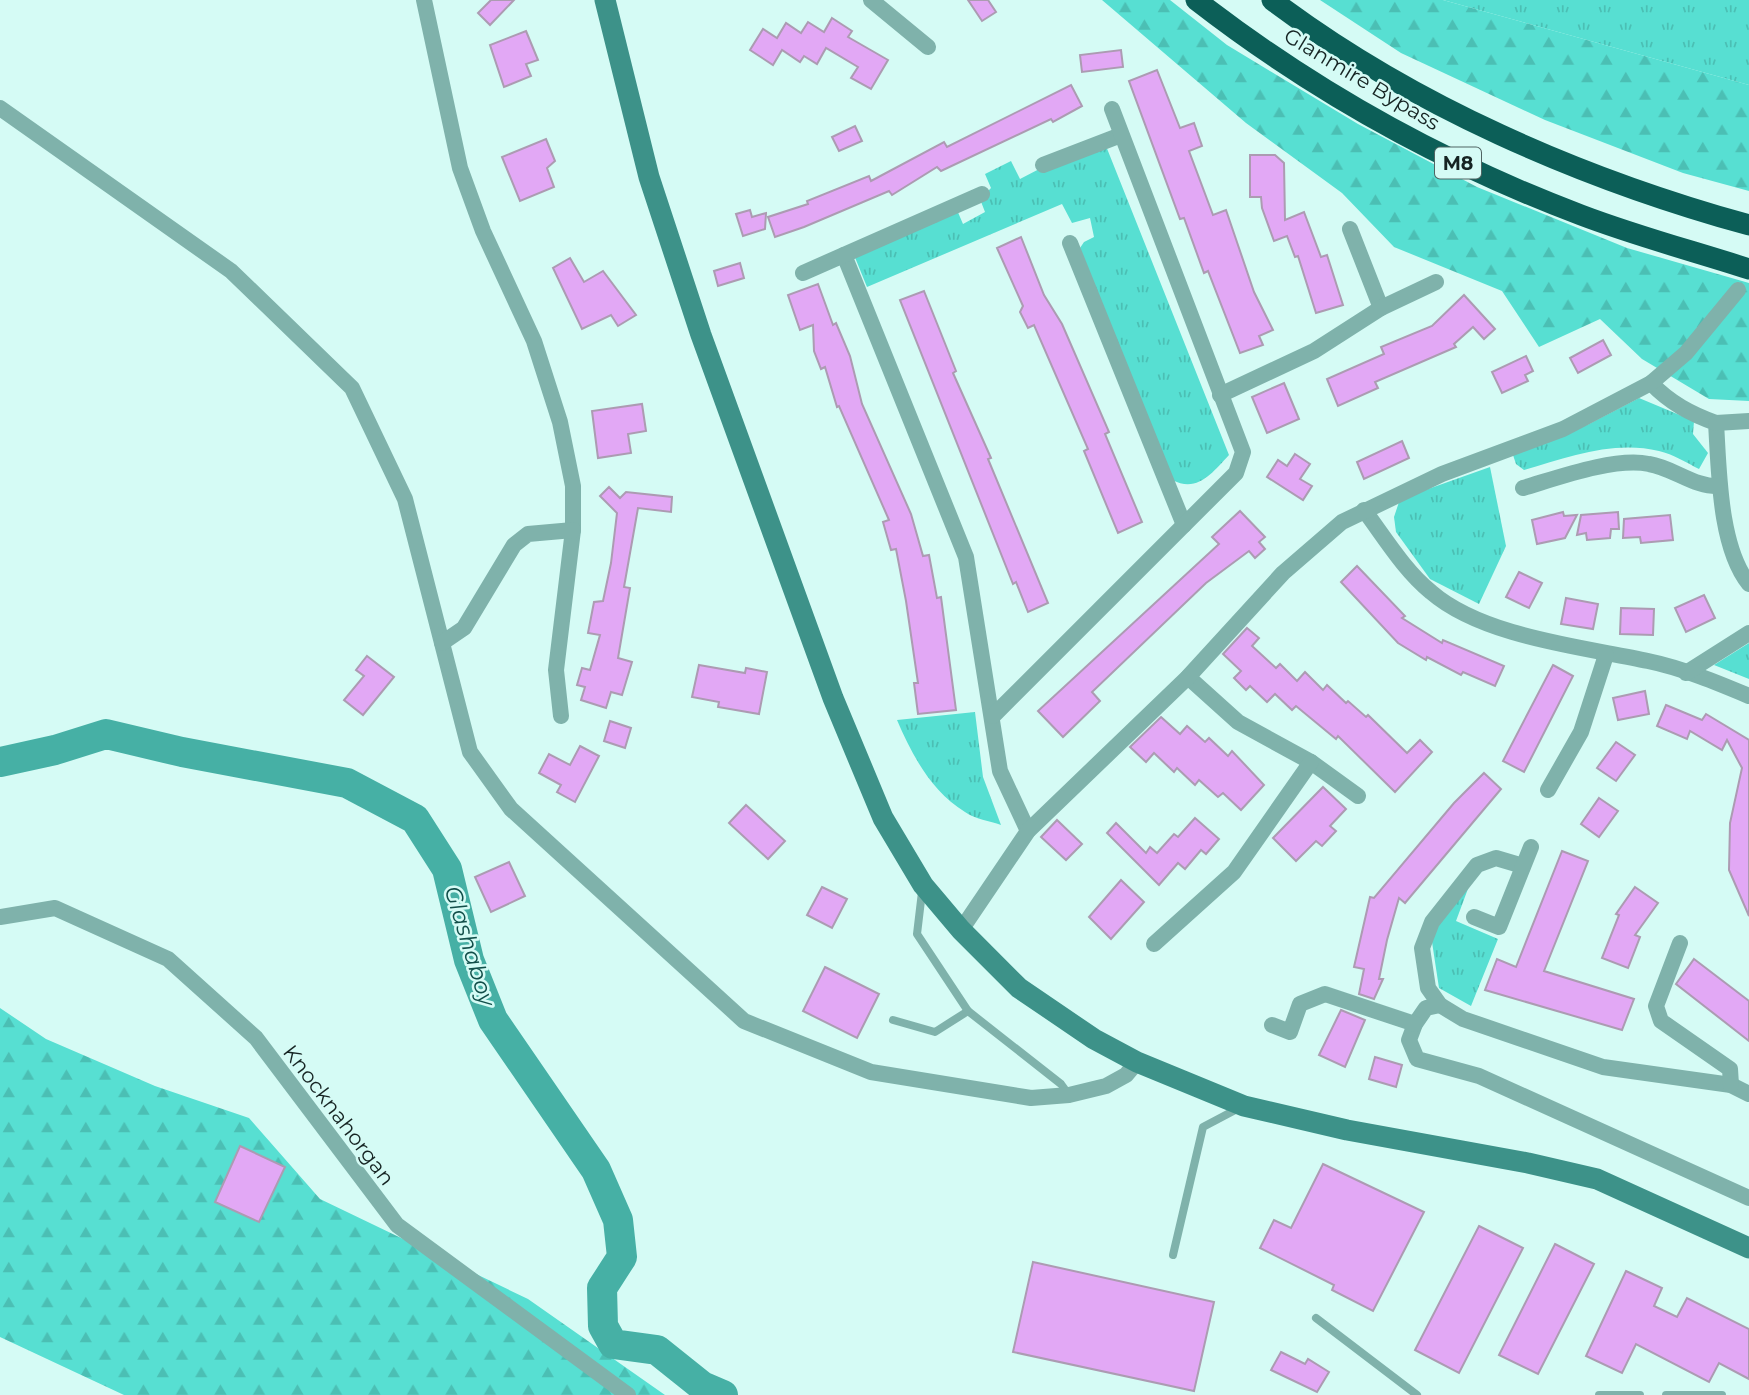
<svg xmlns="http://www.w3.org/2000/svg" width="1749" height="1395" font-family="Montserrat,sans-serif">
	<defs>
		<pattern id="grass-tufts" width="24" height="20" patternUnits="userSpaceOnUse" patternTransform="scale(1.75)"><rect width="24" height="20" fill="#57dfd2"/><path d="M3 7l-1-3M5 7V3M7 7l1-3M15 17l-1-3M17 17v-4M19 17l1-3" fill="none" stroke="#4bbfb4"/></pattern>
		<pattern id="forest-firs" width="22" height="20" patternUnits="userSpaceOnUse" patternTransform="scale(1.75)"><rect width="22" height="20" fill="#57dfd2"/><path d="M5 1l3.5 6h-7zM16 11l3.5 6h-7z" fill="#4bbfb4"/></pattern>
	</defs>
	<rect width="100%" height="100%" fill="#d5fbf5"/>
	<g fill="url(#grass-tufts)">
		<path d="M1443 0H1749V85Z"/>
		<path d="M1093 141 1106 146 1229 455C1212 473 1198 493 1172 480L1080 248 1084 242 1094 237 1090 218 1072 223 1062 204 867 287 854 255 957 210 963 224 985 212 980 199 991 188 985 174 1011 161 1020 179Z"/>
		<path d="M1639 398 1694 421 1693 434 1708 453 1699 469C1687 463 1673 454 1659 451 1614 440 1568 457 1524 470L1516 464 1513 455 1589 424Z"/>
		<path d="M1490 467 1506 546 1479 604 1430 579 1396 532 1394 517 1400 499Z"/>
		<path d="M1749 643V679L1714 665Z"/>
		<path d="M975 712 983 777 1001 825C990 821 975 819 965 812 931 791 912 755 897 720Z"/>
		<path d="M1469 886 1456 921 1498 939 1471 1006 1439 988 1432 942 1435 927Z"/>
	</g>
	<g fill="url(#forest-firs)">
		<path d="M1102 0H1170L1227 45 1358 124 1477 187 1627 248 1749 283V401L1709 399 1642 359 1600 319 1539 347 1502 291 1394 247 1342 193 1246 123Z"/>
		<path d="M1320 0H1443L1749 85V191L1683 173 1545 120 1401 53Z"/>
		<path d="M0 1008 46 1039 155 1086 249 1118 320 1199 528 1299 665 1395H124L0 1337Z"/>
	</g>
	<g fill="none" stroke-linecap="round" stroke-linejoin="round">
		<path stroke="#46b0a5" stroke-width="30" d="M0 762 55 750 106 734 182 752 347 783 415 819 447 869 469 960 493 1020 596 1170 618 1220 622 1257 602 1288 603 1326 613 1344 657 1350 702 1386 723 1395"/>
	</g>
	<g fill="#e2a8f5" stroke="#ac9bb2" stroke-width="2">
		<path d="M491 0H514L490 25 478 13Z"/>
		<path d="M968 0H988L996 12 982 21Z"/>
		<path d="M832 18 852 31 848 37 888 60 871 89 851 78 858 67 826 48 817 64 804 56 800 62 782 50 773 65 750 50 763 29 777 38 786 23 801 33 808 22 824 32Z"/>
		<path d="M526 31 538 60 526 64 531 76 504 87 490 45Z"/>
		<path d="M1121 50 1123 67 1082 72 1080 55Z"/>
		<path d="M1157 70 1180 128 1194 123 1202 146 1189 151 1213 215 1226 210 1254 292 1273 330 1259 336 1263 345 1240 353 1208 271 1204 273 1184 218 1180 219 1129 81Z"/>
		<path d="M1071 85 1082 106 1053 122 1051 119 941 171 937 167 892 195 889 191 804 227 775 237 768 217 808 204 807 201 869 176 871 181 944 142 947 147Z"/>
		<path d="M855 126 862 141 839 151 832 137Z"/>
		<path d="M546 139 555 161 547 168 554 187 520 201 502 157Z"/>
		<path d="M1250 155H1275L1284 163 1285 220 1304 212 1321 257 1327 255 1343 305 1316 313 1298 256 1295 257 1287 236 1274 241 1262 208 1261 197H1250Z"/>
		<path d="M750 210 752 217 766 213 765 229 743 236 736 214Z"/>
		<path d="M1021 237 1044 295 1062 324 1109 432 1105 434 1142 522 1118 533 1084 451 1088 449 1034 325 1028 328 1020 312 1023 306 997 248Z"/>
		<path d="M570 258 584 282 603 271 636 315 618 326 611 315 582 329 553 268Z"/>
		<path d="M740 263 744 278 718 286 714 271Z"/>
		<path d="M818 284 833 325 836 323 850 356 862 404 911 514 923 556 929 555 937 598 941 597 956 710 918 714 914 683H918L906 601 896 549 891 550 883 522 889 520 839 406 837 407 825 367 821 369 814 351 813 325 800 330 788 295Z"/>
		<path d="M924 291 956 371 953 373 991 458 988 459 1048 603 1028 612 1016 582 1013 584 900 300Z"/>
		<path d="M1464 295 1495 329 1484 339 1473 327 1454 344 1456 347 1375 382 1378 388 1338 406 1327 379 1384 354 1381 347 1432 326Z"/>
		<path d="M1603 340 1611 355 1578 373 1570 358Z"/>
		<path d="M1526 356 1533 371 1525 375 1528 381 1502 393 1492 372Z"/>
		<path d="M1284 383 1299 419 1267 433 1252 397Z"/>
		<path d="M642 404 646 431 628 434 631 453 598 458 592 411Z"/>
		<path d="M1402 441 1409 458 1364 479 1357 462Z"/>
		<path d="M1295 454 1310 464 1300 479 1312 486 1303 500 1267 477 1278 460 1287 466Z"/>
		<path d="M609 487 620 498 626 492 672 497 671 512 638 508 624 587 630 588 618 658 632 662 622 695 611 692 606 708 581 700 585 687 577 685 582 668 590 670 600 635 588 633 594 602 603 601 611 563 617 513 600 496Z"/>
		<path d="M1240 511 1265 537 1259 542 1265 549 1255 558 1249 551 1206 583 1092 692 1100 701 1063 737 1038 711 1219 544 1212 537Z"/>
		<path d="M1563 512 1564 516 1577 515 1565 538 1537 544 1532 520Z"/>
		<path d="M1618 512 1619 529H1611L1610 538 1587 540 1586 533 1577 535 1581 515Z"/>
		<path d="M1670 515 1673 540 1641 543 1640 537 1623 538 1624 519Z"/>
		<path d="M1357 566 1405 616 1402 618 1442 643 1443 640 1504 666 1495 686 1463 672 1461 675 1427 657 1426 660 1398 643 1341 582Z"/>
		<path d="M1519 572 1542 583 1529 608 1506 597Z"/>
		<path d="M1704 595 1715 618 1686 632 1675 608Z"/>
		<path d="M1566 598 1598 604 1593 629 1561 624Z"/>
		<path d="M1621 608 1654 609 1653 635 1620 634Z"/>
		<path d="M1247 628 1259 638 1252 646 1276 668 1280 664 1297 681 1305 672 1323 690 1327 685 1346 703 1348 701 1366 717 1368 715 1407 753 1420 740 1432 752 1395 792 1338 736 1336 739 1296 706 1292 710 1275 694 1267 702 1250 686 1246 690 1234 678 1241 671 1223 654Z"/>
		<path d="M367 656 394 677 363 715 344 700 364 676 356 670Z"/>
		<path d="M699 665 745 673 746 668 767 672 759 714 718 707 719 702 692 697Z"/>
		<path d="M1553 665 1573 676 1524 772 1503 761Z"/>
		<path d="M1645 691 1649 714 1618 720 1613 698Z"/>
		<path d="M1666 705 1702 720 1706 714 1749 740V916L1729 870 1730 823 1742 768 1727 740 1722 750 1690 731 1687 739 1657 726Z"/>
		<path d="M1161 717 1180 734 1187 726 1205 742 1209 738 1228 756 1232 751 1264 785 1241 810 1223 793 1218 797 1199 780 1195 785 1177 768 1174 772 1154 753 1146 762 1130 747Z"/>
		<path d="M610 721 631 728 625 748 604 741Z"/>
		<path d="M1616 742 1635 755 1616 781 1597 768Z"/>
		<path d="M580 746 599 756 575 802 557 792 561 785 539 773 549 754 570 765Z"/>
		<path d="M1484 773 1501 789 1405 903 1399 898 1387 940 1379 979H1383L1374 999 1359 994 1364 969 1354 967 1370 897 1374 898 1454 803Z"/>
		<path d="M1323 787 1346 809 1330 826 1336 831 1322 846 1316 841 1296 861 1273 838Z"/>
		<path d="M1599 798 1618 811 1599 837 1581 824Z"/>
		<path d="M746 805 785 841 768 859 729 823Z"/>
		<path d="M1195 818 1219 839 1206 854 1201 850 1185 869 1178 863 1159 885 1107 833 1116 823 1146 853 1150 847 1157 853 1174 834 1178 837Z"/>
		<path d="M1057 820 1082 844 1066 860 1041 837Z"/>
		<path d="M1562 851 1588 861 1544 971 1634 999 1622 1030 1485 990 1497 959 1516 967Z"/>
		<path d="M509 862 525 896 491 912 475 877Z"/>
		<path d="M1121 880 1144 902 1111 939 1089 917Z"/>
		<path d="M822 887 847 899 832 928 807 915Z"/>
		<path d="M1635 887 1658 903 1635 935 1640 937 1628 968 1602 958 1619 915 1616 914Z"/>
		<path d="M1694 959 1749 1001V1041L1676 984Z"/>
		<path d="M825 967 879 994 857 1038 803 1011Z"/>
		<path d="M1341 1010 1365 1020 1345 1067 1319 1055Z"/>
		<path d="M1375 1057 1402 1065 1396 1087 1369 1079Z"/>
		<path d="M240 1146 285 1167 259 1222 215 1202Z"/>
		<path d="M1323 1164 1424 1212 1373 1311 1332 1290 1334 1285 1260 1248 1274 1220 1291 1228Z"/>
		<path d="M1479 1226 1523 1248 1459 1373 1415 1350Z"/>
		<path d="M1555 1244 1594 1264 1538 1374 1499 1355Z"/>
		<path d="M1033 1262 1214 1302 1194 1391 1013 1352Z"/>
		<path d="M1626 1271 1662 1288 1654 1306 1677 1317 1687 1298 1749 1329V1379L1719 1363 1709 1382 1636 1344 1622 1373 1586 1356Z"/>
		<path d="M1281 1352 1305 1364 1308 1359 1329 1372 1317 1392 1271 1370Z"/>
	</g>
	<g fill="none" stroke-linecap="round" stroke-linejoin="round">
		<g stroke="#7fb2ab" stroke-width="8">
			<path d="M922 892 917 934 968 1011 1061 1084 1069 1095"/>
			<path d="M893 1020 935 1032 968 1011"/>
			<path d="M1173 1255 1203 1127 1239 1108"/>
			<path d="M1316 1318 1417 1395"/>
			<path d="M1599 1395H1640"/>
			<path d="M1666 1395H1722"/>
		</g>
		<g stroke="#7fb2ab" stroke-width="16">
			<path d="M424 0 460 168 483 231 534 341 560 422 573 486V530L556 670 561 716"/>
			<path d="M871 0 928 47"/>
			<path d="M0 108 231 271 352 388 405 499 470 752 511 809 744 1021 871 1072 1031 1098 1069 1095 1106 1086 1126 1075 1137 1062"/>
			<path d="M1043 165 1121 135"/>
			<path d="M1350 229 1381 308"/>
			<path d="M1070 243 1184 525"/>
			<path d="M844 255 966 557 1000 771 1028 831"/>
			<path d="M803 273 982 194"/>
			<path d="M1651 383C1670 403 1691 414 1716 423 1719 469 1719 547 1749 584"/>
			<path d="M1220 395 1314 351 1381 308 1436 282"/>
			<path d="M1716 423 1749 421"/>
			<path d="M1523 488C1557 478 1614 457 1649 464 1674 468 1695 488 1720 486"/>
			<path d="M1364 510C1385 538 1404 570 1431 592 1483 637 1583 647 1648 661 1682 668 1718 683 1749 696"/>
			<path d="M442 643 464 628 514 545 528 534 573 530"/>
			<path d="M1686 673 1749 633"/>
			<path d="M1188 677 1238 722 1311 762 1358 796"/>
			<path d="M993 716 1236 473 1243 452 1112 109"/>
			<path d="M1548 790 1581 732 1606 655"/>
			<path d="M1523 866 1496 858 1477 865 1432 922 1422 948 1428 988 1440 1005 1463 1019 1603 1067 1731 1085 1749 1094"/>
			<path d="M0 917 55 908 168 959 256 1038 397 1225 628 1395"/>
			<path d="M1474 917 1499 927 1531 847"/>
			<path d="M961 930 1028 831 1188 677 1283 573 1342 522 1442 474 1563 429 1651 383 1686 353 1738 290"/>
			<path d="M1680 943 1656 1006 1661 1021 1730 1069 1731 1085"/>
			<path d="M1154 944 1234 872 1311 762"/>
			<path d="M1440 1005 1426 1008 1415 1024 1409 1040 1417 1059 1479 1076 1749 1198"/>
			<path d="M1272 1025 1290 1032 1300 1004 1325 994 1415 1024"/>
		</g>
		<path stroke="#3d9289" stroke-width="21" d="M605 0 649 177 701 335 833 698 883 818 923 885 961 930 1019 988 1094 1039 1137 1062 1244 1106 1347 1130 1528 1163 1597 1179 1749 1248"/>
		<g stroke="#0c5f58" stroke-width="21">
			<path d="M1196 0C1312 90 1443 163 1581 215 1636 236 1693 251 1749 269"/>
			<path d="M1272 0C1411 105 1582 179 1749 225"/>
		</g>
	</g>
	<g text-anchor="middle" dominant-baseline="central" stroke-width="5" stroke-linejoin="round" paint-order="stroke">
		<rect fill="#d5fbf5" stroke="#4f6462" stroke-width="2" x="1435" y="147.5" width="46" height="31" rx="5"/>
		<g font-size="19" font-weight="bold" fill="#162423">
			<text x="1458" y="163">M8</text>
		</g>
		<g font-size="21" fill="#162423" stroke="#d5fbf5">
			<text transform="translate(1362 79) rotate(31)">Glanmire Bypass</text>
			<text transform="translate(339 1115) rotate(53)">Knocknahorgan</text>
		</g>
		<g font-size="23" font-style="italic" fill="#114e49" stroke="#d5fbf5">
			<text transform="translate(470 946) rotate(73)">Glashaboy</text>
		</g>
	</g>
</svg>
